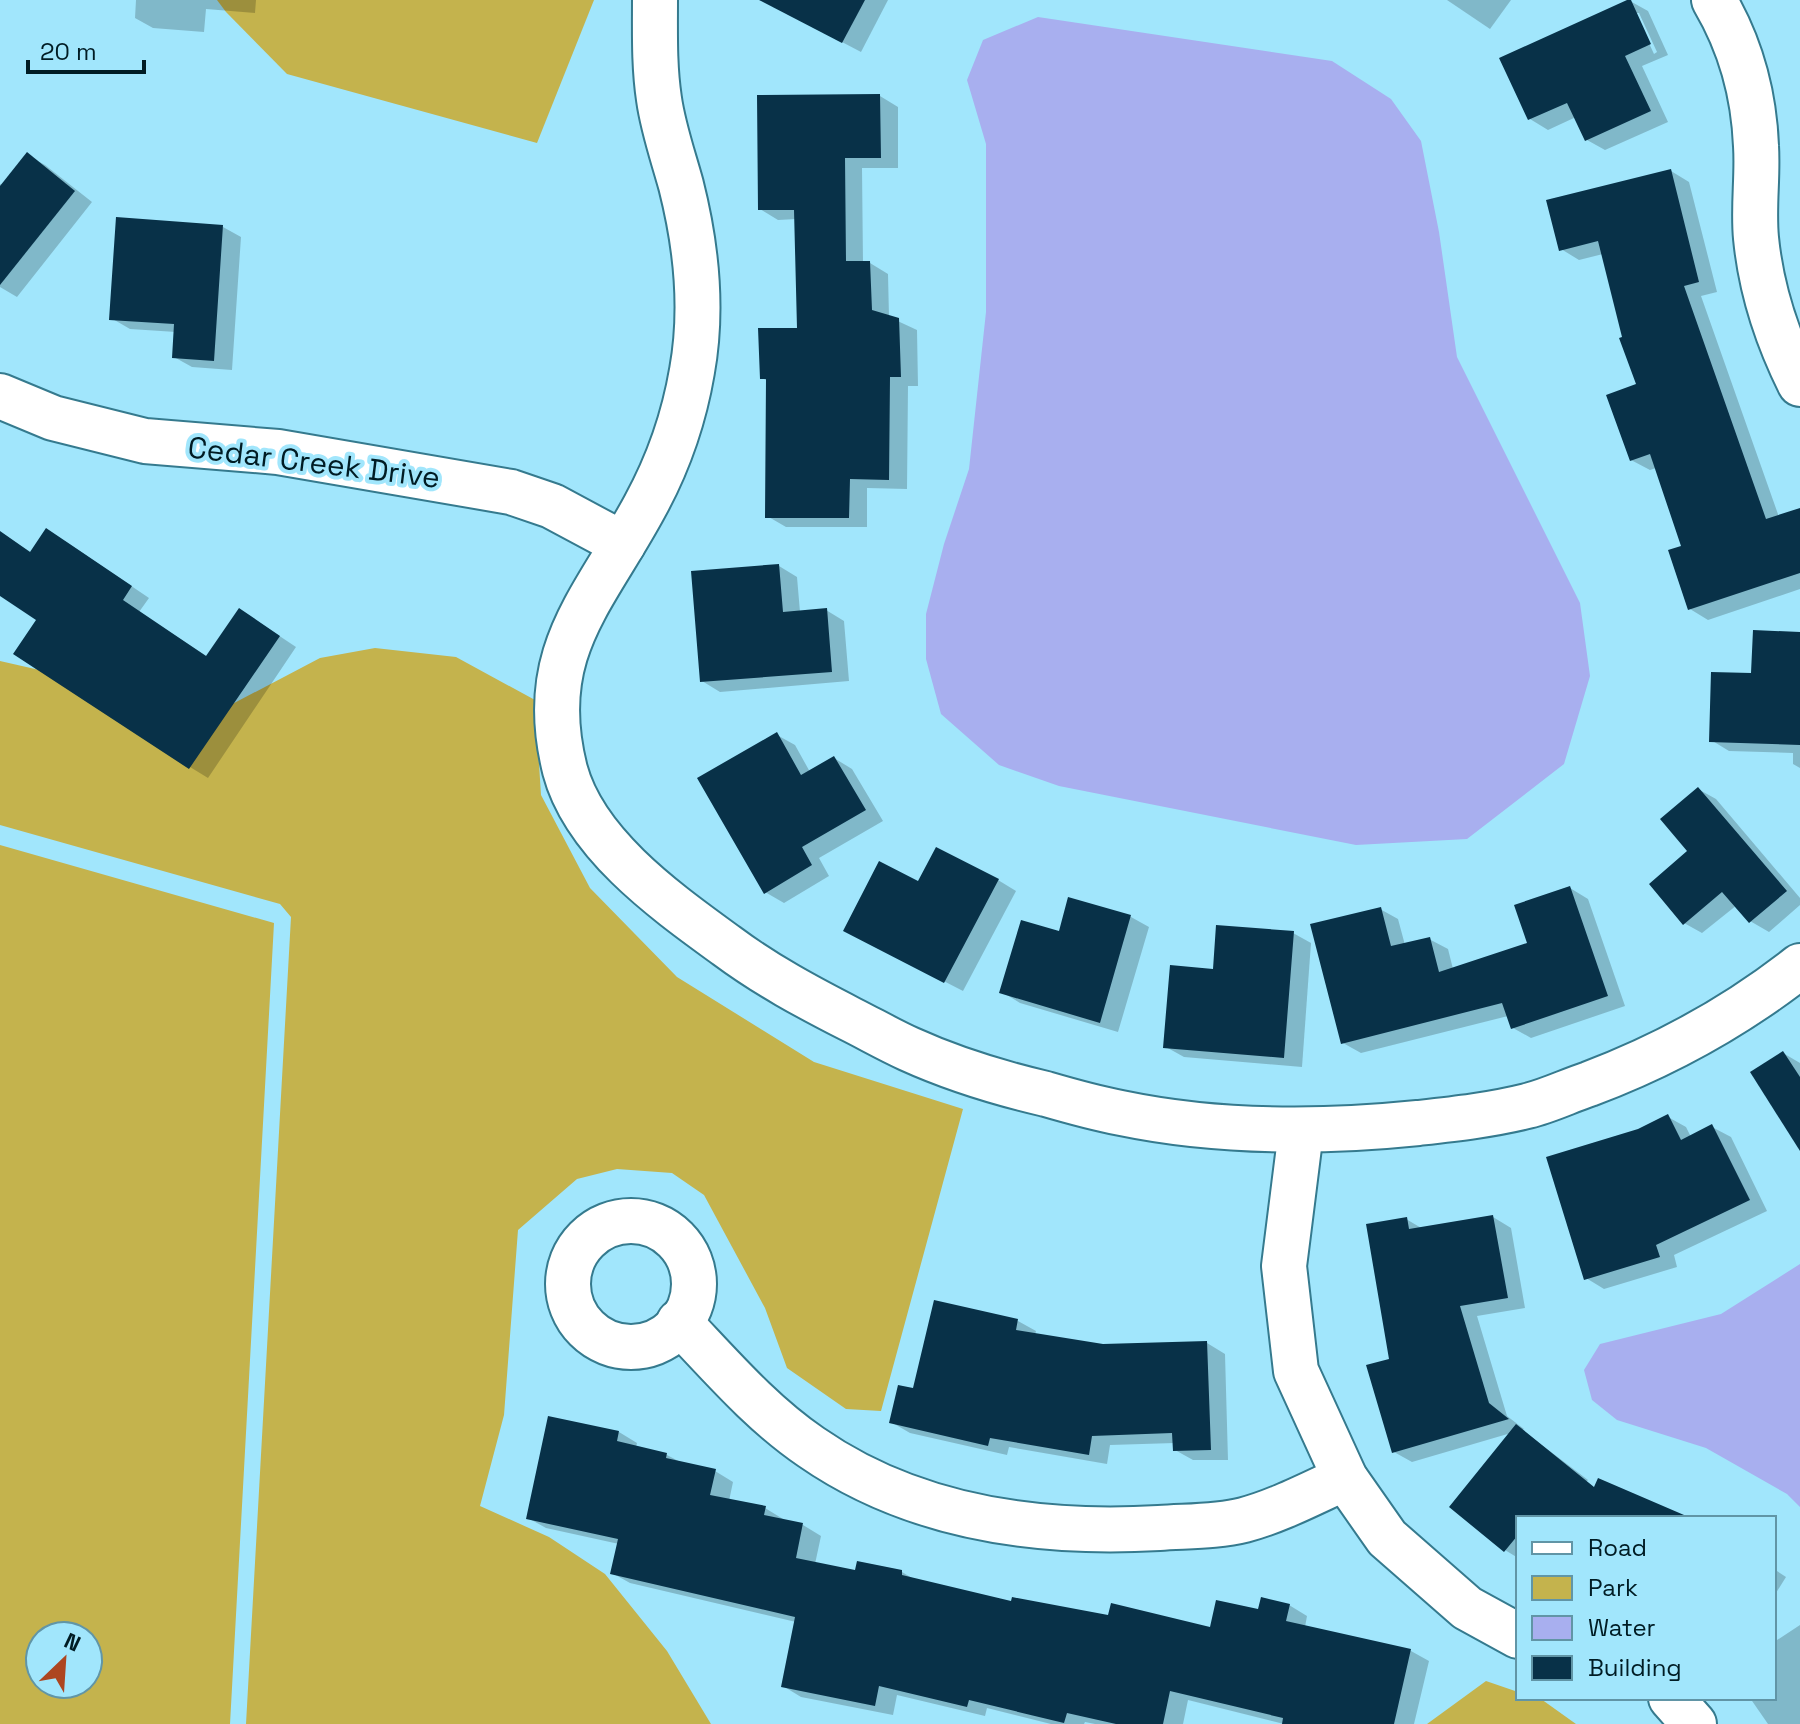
<svg xmlns="http://www.w3.org/2000/svg" width="1800" height="1724" font-family="'Space Grotesk',sans-serif">
	<rect width="100%" height="100%" fill="#a1e6fc"/>
	<g fill="#c4b34d" fill-rule="evenodd">
		<path d="M217 0H594L537 143 287 74 226 12Z"/>
		<path d="M375 648 456 657 535 700 541 795 590 888 677 977 814 1062 963 1109 881 1411 846 1409 787 1368 765 1308 704 1195 672 1173 617 1169 577 1179 518 1230 504 1415 480 1506 549 1537 605 1574 667 1651 711 1724H246L291 917 280 904 0 825V661L219 711 320 658Z"/>
		<path d="M0 845 274 923 230 1724H0ZM88 1636V1684H40V1636Z"/>
		<path d="M1486 1681 1518 1692V1698L1541 1699 1576 1724H1427Z"/>
	</g>
	<g fill="#a8afef">
		<path d="M1038 17 1332 61 1391 99 1421 141 1439 232 1457 357 1580 603 1590 676 1564 764 1467 839 1356 845 1059 786 999 765 941 714 926 659V614L944 544 969 469 986 312V144L967 80 983 40Z"/>
		<path d="M1800 1264V1507L1787 1494 1706 1448 1617 1420 1592 1400 1584 1370 1600 1344 1721 1314Z"/>
	</g>
	<g fill="#0003" fill-rule="evenodd">
		<path d="M136 0H256L255 13 206 9 204 32 153 28 135 18Z"/>
		<path d="M762 0H888L861 52Z"/>
		<path d="M1447 0H1511L1490 29Z"/>
		<path d="M1630 1 1648 11 1668 55 1642 66 1668 122 1605 150 1587 140 1576 117 1548 130 1530 119ZM1635 13H1639L1657 52 1654 54Z"/>
		<path d="M880 96 898 107V168H862L863 263H870L888 274 889 317 917 330 918 386H908L907 489 867 488V527H786L767 516 768 381 762 378 799 330 797 219 778 220 760 209Z"/>
		<path d="M27 155 45 165 92 202 17 297 0 287V184L3 186Z"/>
		<path d="M1671 171 1689 182 1717 292 1701 296 1779 517 1800 510V589L1708 620 1690 609 1684 548 1656 468 1650 470 1631 460 1638 386 1603 254 1579 260 1561 249Z"/>
		<path d="M223 227 241 237 232 370 192 367 174 357 176 332 130 329 111 318Z"/>
		<path d="M0 532 32 553 65 541 149 598 139 612 208 657 257 621 296 647 208 778 190 767 38 619 0 594Z"/>
		<path d="M779 566 797 577 800 612 826 610 844 621 849 681 720 692 702 681Z"/>
		<path d="M1800 634V768L1793 764V753L1729 751 1711 740 1753 676Z"/>
		<path d="M777 735 795 745 810 772 834 758 852 769 883 821 819 858 829 876 784 903 765 892Z"/>
		<path d="M1698 789 1716 799 1800 898V905L1769 932 1750 921 1737 905 1702 933 1684 923Z"/>
		<path d="M998 880 1016 891 963 991 864 940 919 884Z"/>
		<path d="M1570 888 1588 899 1625 1006 1531 1038 1513 1028 1508 1016 1361 1053 1343 1043 1380 909 1398 919 1405 945 1429 939 1448 949 1453 969 1530 945Z"/>
		<path d="M1070 899 1131 917 1149 927 1118 1032 1020 1003 1002 992 1060 934Z"/>
		<path d="M1293 933 1311 943 1302 1067 1184 1057 1166 1047 1215 971Z"/>
		<path d="M1783 1053 1800 1063V1148Z"/>
		<path d="M1668 1117 1686 1127 1691 1137 1712 1127 1731 1137 1767 1211 1674 1255 1677 1267 1604 1289 1586 1278 1639 1131Z"/>
		<path d="M1493 1217 1511 1228 1525 1308 1477 1316 1507 1416 1524 1429 1522 1430 1588 1480 1558 1518H1518V1558L1505 1550 1511 1433 1412 1462 1394 1452 1392 1360 1406 1219 1423 1229Z"/>
		<path d="M1018 1321 1036 1331 1035 1335 1102 1346 1207 1343 1225 1354 1228 1460H1193L1175 1450V1443L1110 1445 1107 1464 1009 1447 1007 1455 910 1433 891 1422 915 1391Z"/>
		<path d="M619 1432 637 1443 636 1447 667 1455 684 1464 715 1471 733 1482 729 1501 765 1508 783 1519V1521L803 1525 821 1536 815 1564 856 1572H902L917 1581 1013 1604 1211 1630 1260 1612 1289 1605 1307 1616 1305 1627 1411 1651 1429 1661 1414 1724H1284L1188 1700 1183 1724H1095L1085 1722 1084 1724H1051L987 1708 985 1716 897 1695 893 1715 801 1697 783 1686 796 1622 630 1583 612 1573 619 1544 546 1528 528 1518Z"/>
		<path d="M1774 1569 1786 1577 1774 1596Z"/>
		<path d="M1800 1625V1724H1768L1750 1698H1774V1642Z"/>
	</g>
	<g fill="#083148">
		<path d="M759 0H865L842 43Z"/>
		<path d="M1627 0H1631L1651 44 1625 56 1651 111 1585 141 1567 103 1528 120 1499 58Z"/>
		<path d="M880 94 881 158H845L846 261H870L872 310 899 318 901 377H890L889 480 850 479 849 518H765L766 379H760L758 328H797L794 210H758L757 95Z"/>
		<path d="M27 152 75 191 0 285V186Z"/>
		<path d="M1671 169 1699 282 1684 286 1766 519 1800 508V573L1688 610 1668 550 1681 546 1650 454 1630 461 1606 395 1636 384 1619 338 1622 337 1598 241 1559 251 1546 200Z"/>
		<path d="M116 217 223 225 214 361 172 358 174 324 109 320Z"/>
		<path d="M46 528 132 586 123 600 206 656 239 608 280 636 189 769 13 654 36 620 0 596V531L30 552Z"/>
		<path d="M779 564 783 612 827 608 832 672 700 682 691 571Z"/>
		<path d="M1753 630 1800 632V745L1709 742 1711 672 1751 673Z"/>
		<path d="M777 732 801 775 834 756 866 810 802 847 812 865 764 894 697 778Z"/>
		<path d="M1698 787 1787 891 1749 923 1722 892 1683 925 1649 884 1687 851 1660 819Z"/>
		<path d="M936 847 999 879 944 983 843 931 879 861 918 881Z"/>
		<path d="M1570 886 1608 996 1511 1029 1502 1003 1341 1044 1310 924 1381 907 1391 946 1430 937 1439 972 1527 943 1514 905Z"/>
		<path d="M1068 897 1131 915 1100 1023 999 993 1021 920 1059 931Z"/>
		<path d="M1216 925 1294 931 1284 1058 1163 1048 1170 965 1213 969Z"/>
		<path d="M1783 1051 1800 1077V1151L1750 1072Z"/>
		<path d="M1668 1114 1681 1140 1712 1124 1750 1200 1656 1245 1660 1257 1584 1280 1546 1157 1638 1129Z"/>
		<path d="M1493 1215 1508 1298 1460 1306 1489 1403 1509 1419 1392 1453 1366 1365 1389 1359 1366 1224 1407 1217 1409 1229Z"/>
		<path d="M934 1300 1018 1319 1016 1330 1103 1344 1207 1341 1211 1450 1173 1451 1172 1433 1092 1436 1089 1455 990 1438 988 1446 889 1423 898 1385 913 1388Z"/>
		<path d="M548 1416 619 1431 617 1441 667 1453 666 1458 716 1469 710 1495 766 1506 764 1515 803 1523 796 1558 855 1570 857 1561 902 1570V1575L1011 1601 1012 1597 1108 1615 1111 1603 1210 1627 1216 1600 1258 1609 1261 1597 1290 1604 1286 1621 1411 1649 1394 1724H1282L1283 1718 1170 1691 1163 1724H1116L1067 1713 1064 1723 969 1700 967 1707 879 1686 875 1706 781 1687 795 1617 610 1574 618 1539 526 1519Z"/>
		<path d="M1516 1424 1594 1487 1598 1478 1691 1518H1518V1535L1504 1552 1449 1507Z"/>
	</g>
	<g fill="none" stroke-linecap="round" stroke-linejoin="round">
		<defs>
			<g id="minor">
				<path d="M655 0C655 33 654 66 659 99 663 128 673 156 681 185 696 244 703 310 692 371 684 418 668 464 645 506 594 601 535 652 565 770 585 845 668 903 727 946 766 975 807 997 850 1019 870 1029 889 1040 909 1049 953 1069 999 1083 1046 1094 1070 1101 1095 1108 1121 1113 1217 1133 1320 1133 1418 1123 1454 1119 1491 1115 1527 1106 1548 1101 1568 1091 1589 1084 1666 1055 1735 1017 1800 966"/>
				<path d="M1714 0C1740 44 1754 95 1756 146 1758 176 1753 207 1756 238 1761 289 1777 338 1800 384"/>
				<path d="M0 396 53 418 145 441 278 452 511 492 552 506 623 544"/>
				<path d="M1301 1131 1284 1266 1296 1371 1345 1478 1387 1538 1467 1608 1518 1636"/>
				<circle cx="631" cy="1284" r="63"/>
				<path d="M679 1322C721 1366 761 1413 811 1447 913 1518 1038 1535 1159 1528 1186 1526 1217 1527 1244 1520 1278 1511 1312 1493 1345 1478"/>
				<path d="M1671 1698 1694 1724"/>
			</g>
		</defs>
		<use href="#minor" stroke="#357a8e" stroke-width="48"/>
		<use href="#minor" stroke="#fff" stroke-width="44"/>
	</g>
	<g text-anchor="middle" dominant-baseline="central" stroke-width="8" stroke-linejoin="round" paint-order="stroke">
		<g font-size="30" fill="#001c24" stroke="#a1e6fc">
			<text transform="translate(314 462) rotate(7)">Cedar Creek Drive</text>
		</g>
	</g>
	<rect x="1516" y="1516" width="260" height="184" fill="#a1e6fc" stroke="#6195a6" stroke-width="2"/>
	<rect x="1532" y="1542" width="40" height="12" fill="#ffffff" stroke="#6195a6" stroke-width="2"/>
	<text x="1588" y="1556" font-size="24" fill="#001c24">Road</text>
	<rect x="1532" y="1576" width="40" height="24" fill="#c4b34d" stroke="#6195a6" stroke-width="2"/>
	<text x="1588" y="1596" font-size="24" fill="#001c24">Park</text>
	<rect x="1532" y="1616" width="40" height="24" fill="#a8afef" stroke="#6195a6" stroke-width="2"/>
	<text x="1588" y="1636" font-size="24" fill="#001c24">Water</text>
	<rect x="1532" y="1656" width="40" height="24" fill="#083148" stroke="#6195a6" stroke-width="2"/>
	<text x="1588" y="1676" font-size="24" fill="#001c24">Building</text>
	<g transform="translate(64 1660) rotate(25)"><circle r="38" fill="#a1e6fc" stroke="#6195a6" stroke-width="2"/>
	<path d="M0-6L14 30L0 20L-14 30Z" fill="#ad4620"/>
	<text y="-12" font-size="22" font-weight="bold" text-anchor="middle" fill="#001c24">N</text>
	</g>
	<path d="M28 60v12h116v-12" fill="none" stroke="#001c24" stroke-width="4"/>
	<text x="40" y="60" font-size="24" fill="#001c24" stroke="#a1e6fc" stroke-width="6" paint-order="stroke">20 m</text>
</svg>
